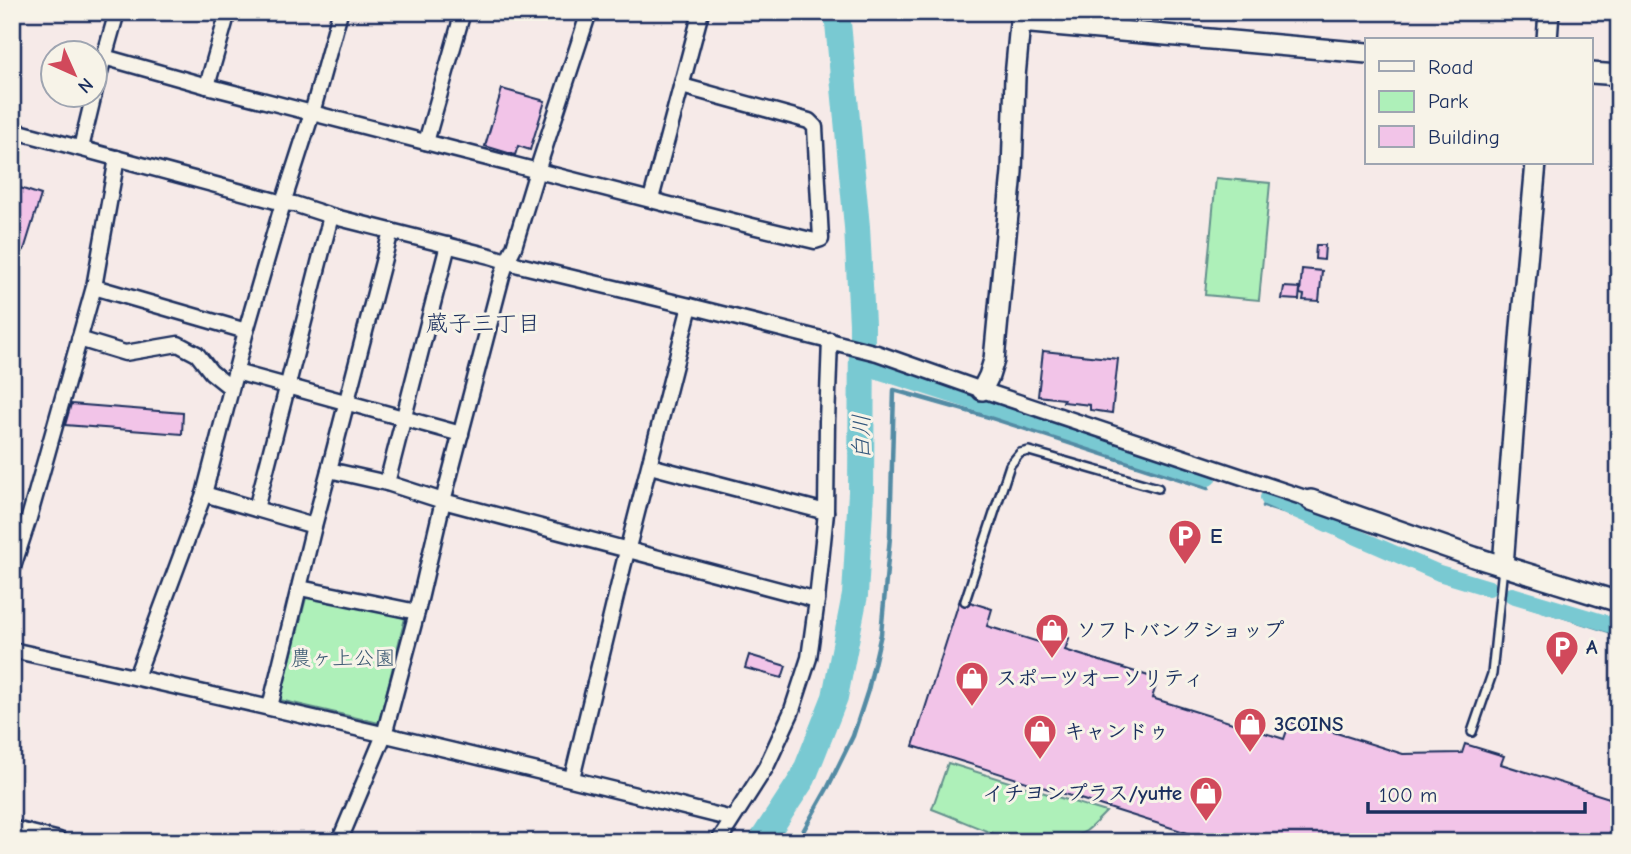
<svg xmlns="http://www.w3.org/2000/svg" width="1631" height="854" font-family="'Comic Neue','Klee One',sans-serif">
	<rect width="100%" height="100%" fill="#f6eae8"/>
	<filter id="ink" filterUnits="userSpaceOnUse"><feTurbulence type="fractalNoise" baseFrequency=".0143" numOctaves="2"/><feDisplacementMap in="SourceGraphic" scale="14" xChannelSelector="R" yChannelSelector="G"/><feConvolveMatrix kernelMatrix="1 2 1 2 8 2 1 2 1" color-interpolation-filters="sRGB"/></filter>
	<g filter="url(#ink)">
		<g fill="#aef0b9" stroke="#64908c" stroke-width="2">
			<path d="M1216 178 1270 183 1259 300 1205 295Z"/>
			<path d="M307 594 405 618 379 723 280 700Z"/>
			<path d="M948 763 1106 812C1099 819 1093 826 1086 831 1070 841 1034 846 1015 841 988 833 959 819 932 809Z"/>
		</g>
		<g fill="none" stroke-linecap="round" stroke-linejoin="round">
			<g stroke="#538ba4" stroke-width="4.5">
				<path d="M1264 506 1300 517 1431 575 1489 593"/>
				<path d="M1512 600 1619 634"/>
				<path d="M797 842 828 787 853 736 868 690 881 634 890 537 894 390 989 417 1208 488"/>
			</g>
			<g stroke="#79c9d2" stroke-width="16">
				<path d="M862 366 1208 478"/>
				<path d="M1268 498 1439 573 1489 588"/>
				<path d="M1512 595 1619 627"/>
			</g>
			<path stroke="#79c9d2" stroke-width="26" d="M761 842 803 778 835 697 855 595 861 492 862 324 857 227 837 12"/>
		</g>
		<g fill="#f2c4e8" stroke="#1b2f5e" stroke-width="2">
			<path d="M502 89 545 101 530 150 518 146 515 155 485 146Z"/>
			<path d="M20 188 41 195 24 250 12 246V212Z"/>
			<path d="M1316 245H1325L1324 260 1315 259Z"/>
			<path d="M1302 269 1322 271 1319 301 1303 300 1304 295 1300 294Z"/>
			<path d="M1284 287 1300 288 1299 300 1282 299Z"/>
			<path d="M1043 351 1118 359 1112 413 1090 410V405L1063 402 1064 399 1038 396Z"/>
			<path d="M71 404 183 413 182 434 65 425Z"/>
			<path d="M960 599 992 609 987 626 1048 645 1052 632 1069 638 1065 650 1158 679 1152 698 1284 739 1290 722 1307 727 1310 717 1332 724 1330 731 1403 754 1462 753 1465 744 1504 756 1501 764 1619 801V842H1216L913 746Z"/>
			<path d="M749 655 786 666 782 678 745 668Z"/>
		</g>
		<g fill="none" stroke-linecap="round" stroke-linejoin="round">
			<defs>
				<g id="lane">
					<path d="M965 601 1010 465 1020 453 1029 451 1158 488"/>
					<path d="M1472 732 1492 674 1503 567"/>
				</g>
				<g id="street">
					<path d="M104 57 207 86 752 226 815 241 821 239 815 127 809 121 682 86"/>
					<path d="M207 86 228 12"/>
					<path d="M94 93 117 12"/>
					<path d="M12 130 283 203 294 204 331 216 490 256 519 265 690 306 877 353 982 390 1311 500"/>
					<path d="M426 142 463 12"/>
					<path d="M81 148 94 94"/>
					<path d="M651 199 701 12"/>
					<path d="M448 245 387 483 443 501 817 600"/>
					<path d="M94 287 246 331"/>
					<path d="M79 339 125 353 178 344 197 354 211 372 231 388"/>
					<path d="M236 372 461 434"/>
					<path d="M650 466 826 512"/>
					<path d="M387 483 329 470 391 231"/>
					<path d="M204 494 256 509 331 216"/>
					<path d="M256 509 314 526 329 470"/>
					<path d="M12 570 29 518 94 287 117 158"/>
					<path d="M300 588 417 612"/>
					<path d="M12 650C253 703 493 759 732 819"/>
					<path d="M136 677 204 494 246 331 283 203 312 113 340 12"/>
					<path d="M270 707 314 526"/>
					<path d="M572 778 623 567 690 306"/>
					<path d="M339 842 384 735 417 612 443 501 502 276 507 261 514 247 537 171 589 12"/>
					<path d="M718 842 766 767 791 713 809 658 817 600 826 512 827 421 830 340"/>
				</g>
				<g id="secondary">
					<path d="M1020 22 1367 53"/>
					<path d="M1547 40 1549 12"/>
					<path d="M1591 73 1619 75"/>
					<path d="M982 390 989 376 994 360 1012 172 1015 77 1021 12"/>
					<path d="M1311 500 1474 557 1619 602"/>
					<path d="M1503 566 1521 327 1536 163"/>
					<path d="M12 831 57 842"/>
				</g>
			</defs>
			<use href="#lane" stroke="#1b2f5e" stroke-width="12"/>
			<use href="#street" stroke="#1b2f5e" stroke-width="19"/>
			<use href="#secondary" stroke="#1b2f5e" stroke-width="24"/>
			<use href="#lane" stroke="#f7f3e8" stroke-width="7"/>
			<use href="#street" stroke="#f7f3e8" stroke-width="14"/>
			<use href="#secondary" stroke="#f7f3e8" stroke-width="19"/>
		</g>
	</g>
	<defs>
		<symbol id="parking-pin" viewBox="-11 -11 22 30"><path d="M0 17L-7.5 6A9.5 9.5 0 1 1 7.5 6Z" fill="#d1495b" stroke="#f7f3e8"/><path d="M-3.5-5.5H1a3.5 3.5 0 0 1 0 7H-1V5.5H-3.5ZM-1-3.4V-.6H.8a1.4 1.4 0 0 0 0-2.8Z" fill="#fff"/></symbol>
		<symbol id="shop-pin" viewBox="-11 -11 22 30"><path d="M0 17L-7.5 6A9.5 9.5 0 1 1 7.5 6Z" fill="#d1495b" stroke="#f7f3e8"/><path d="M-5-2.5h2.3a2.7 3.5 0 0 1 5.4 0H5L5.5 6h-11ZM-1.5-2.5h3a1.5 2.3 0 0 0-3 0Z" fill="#fff"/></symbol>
	</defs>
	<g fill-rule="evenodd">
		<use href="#parking-pin" x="1166" y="517" width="38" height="52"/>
		<use href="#shop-pin" x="1033" y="611" width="38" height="52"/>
		<use href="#parking-pin" x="1543" y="628" width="38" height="52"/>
		<use href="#shop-pin" x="953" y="659" width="38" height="52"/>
		<use href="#shop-pin" x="1231" y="705" width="38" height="52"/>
		<use href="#shop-pin" x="1021" y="712" width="38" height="52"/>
		<use href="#shop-pin" x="1187" y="774" width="38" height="52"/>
	</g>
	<g text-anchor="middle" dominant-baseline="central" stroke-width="6" stroke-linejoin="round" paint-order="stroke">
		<g font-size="21" font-weight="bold" fill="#1b2f5e" stroke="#f7f3e8" text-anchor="start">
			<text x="1210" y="536">E</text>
			<text x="1076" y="630">ソフトバンクショップ</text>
			<text x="1586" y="647">A</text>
			<text x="996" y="678">スポーツオーソリティ</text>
			<text x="1274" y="724">3COINS</text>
			<text x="1064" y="731">キャンドゥ</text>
			<text x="1182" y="793" text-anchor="end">イチヨンプラス/yutte</text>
		</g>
		<g font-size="21" fill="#385670" stroke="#f7f3e8">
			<text x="343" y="658">農ヶ上公園</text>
		</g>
		<g font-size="23" fill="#1b2f5e" stroke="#f7f3e8">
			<text x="483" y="323">蔵子三丁目</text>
		</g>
		<g font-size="23" font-style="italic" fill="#32567b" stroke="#f7f3e8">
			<text transform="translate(861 437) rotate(-90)">白川</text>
		</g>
	</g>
	<rect width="1631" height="854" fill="none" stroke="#f7f3e8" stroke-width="42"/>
	<rect x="21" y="21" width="1589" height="812" fill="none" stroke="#1b2f5e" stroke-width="2.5" filter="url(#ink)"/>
	<rect x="1365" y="38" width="228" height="126" fill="#f7f3e8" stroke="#9fa5b1" stroke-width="2"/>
	<rect x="1379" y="61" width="35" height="10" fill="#f7f3e8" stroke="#9fa5b1" stroke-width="2"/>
	<text x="1428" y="74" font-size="21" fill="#1b2f5e">Road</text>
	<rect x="1379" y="91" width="35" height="21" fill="#aef0b9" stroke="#9fa5b1" stroke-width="2"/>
	<text x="1428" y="108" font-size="21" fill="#1b2f5e">Park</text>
	<rect x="1379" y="126" width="35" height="21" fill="#f2c4e8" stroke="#9fa5b1" stroke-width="2"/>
	<text x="1428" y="144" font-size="21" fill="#1b2f5e">Building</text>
	<g transform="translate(74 74) rotate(135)"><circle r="33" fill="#f7f3e8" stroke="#9fa5b1" stroke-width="2"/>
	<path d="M0-5L12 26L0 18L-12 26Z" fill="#d1495b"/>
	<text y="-10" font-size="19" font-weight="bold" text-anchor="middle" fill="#1b2f5e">N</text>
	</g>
	<path d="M1368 802v10h217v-10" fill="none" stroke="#1b2f5e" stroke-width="3.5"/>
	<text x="1379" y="802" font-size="21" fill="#1b2f5e" stroke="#f7f3e8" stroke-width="5" paint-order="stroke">100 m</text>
</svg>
